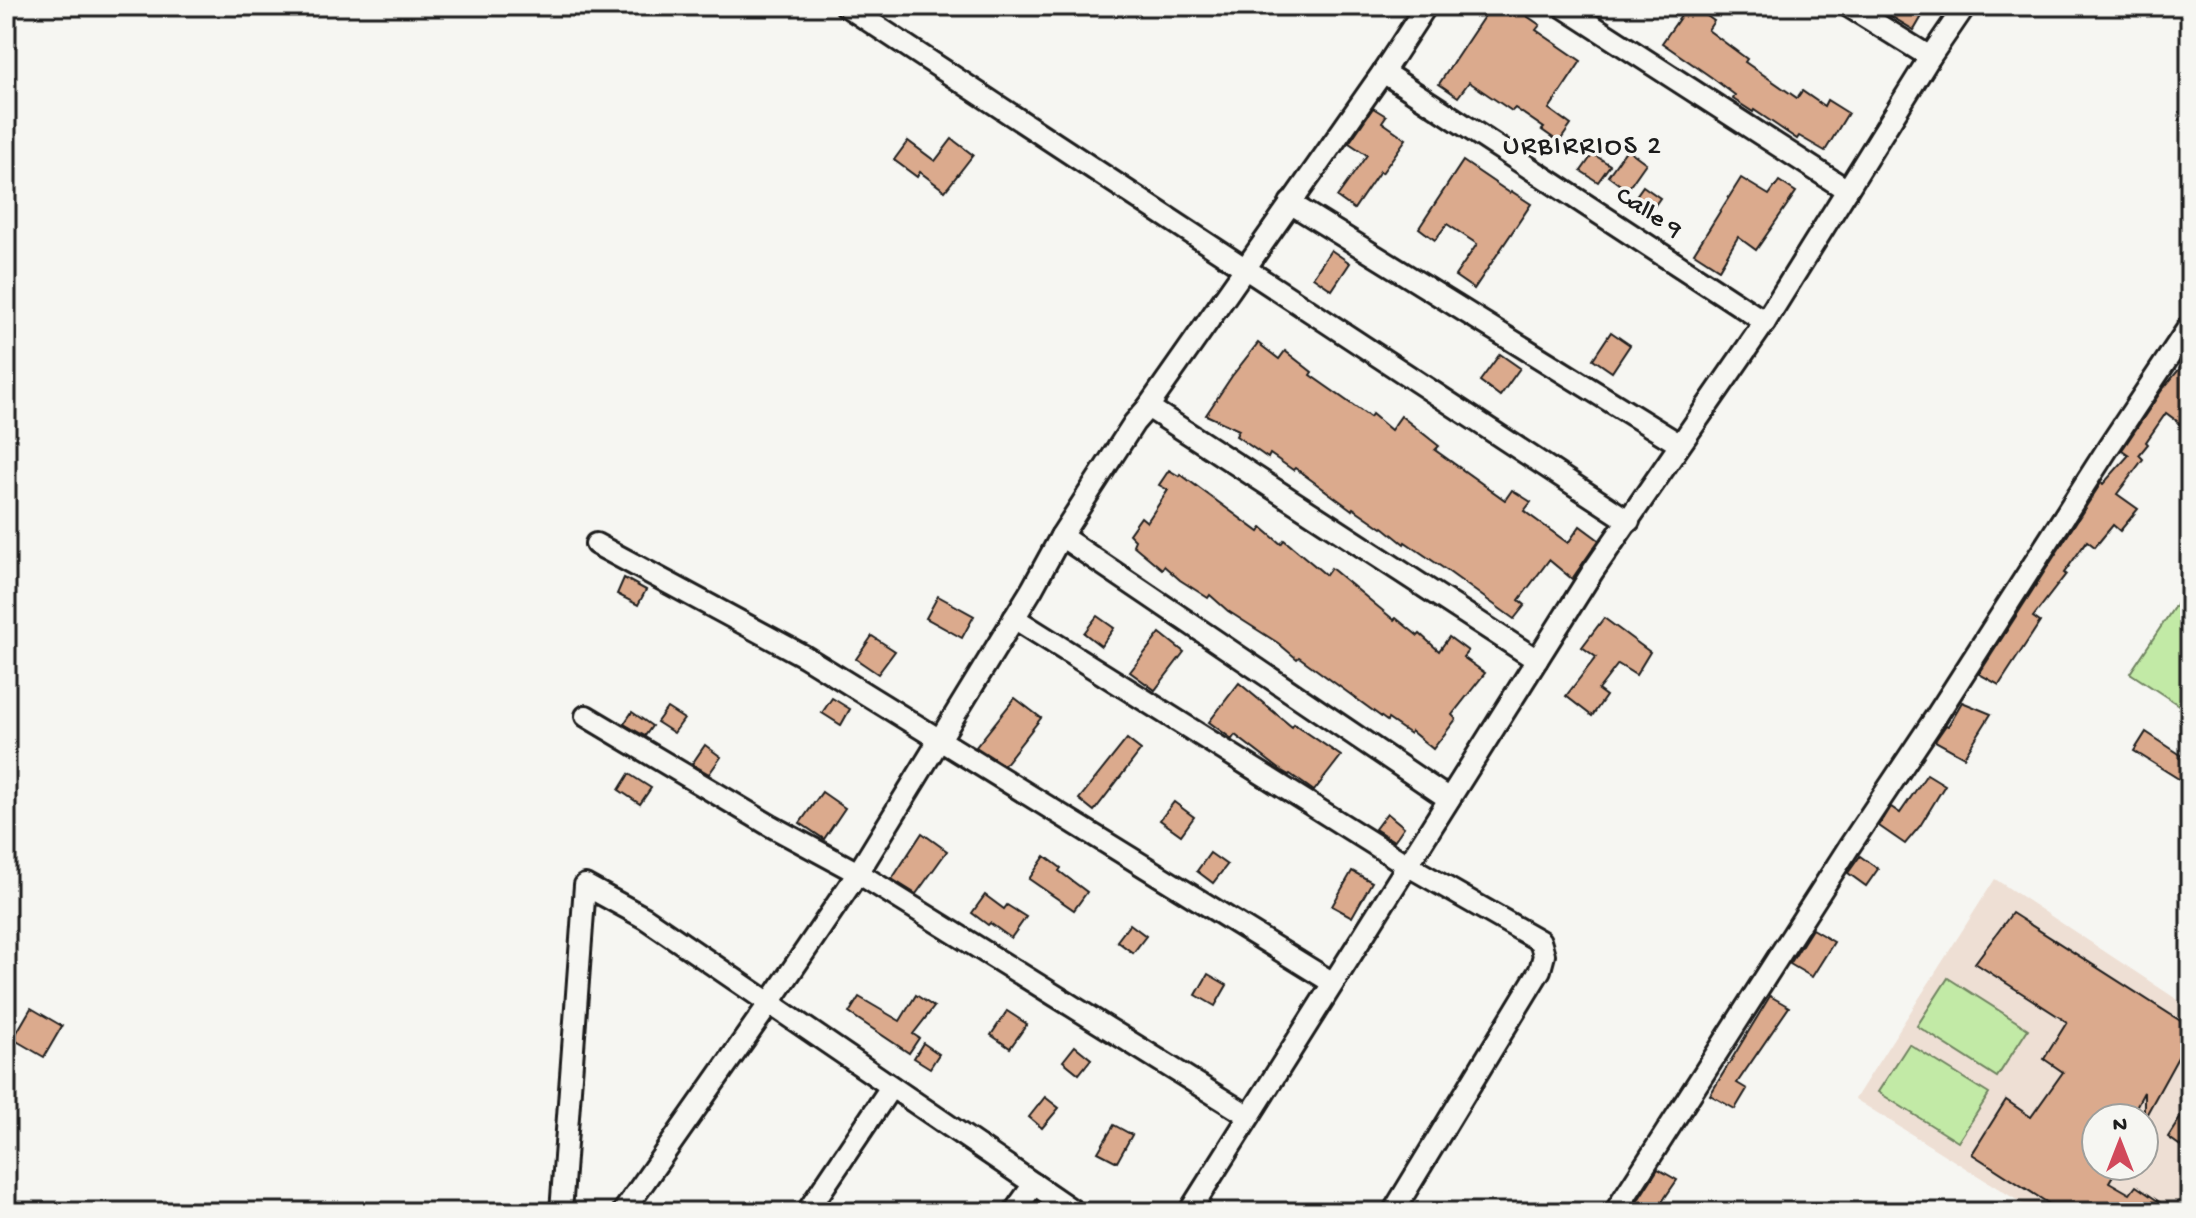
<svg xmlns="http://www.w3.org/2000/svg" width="2196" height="1218" font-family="'Gochi Hand',sans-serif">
	<rect width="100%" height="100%" fill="#f6f6f2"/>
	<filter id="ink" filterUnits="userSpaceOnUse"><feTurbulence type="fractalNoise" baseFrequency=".0125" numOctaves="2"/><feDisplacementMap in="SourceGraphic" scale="16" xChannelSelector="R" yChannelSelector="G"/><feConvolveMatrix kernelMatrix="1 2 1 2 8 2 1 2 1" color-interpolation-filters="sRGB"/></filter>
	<g filter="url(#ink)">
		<path fill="#eedfd4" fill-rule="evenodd" d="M1995 879 2190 1008V1212H2036L1855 1099ZM2096 1118H2144V1166H2096Z"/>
		<g fill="#c2eaa6" stroke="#6f8361" stroke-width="2">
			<path d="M2187 588 2190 590V692L2180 706 2130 673Z"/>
			<path d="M1948 978 2028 1029 1997 1077 1917 1026Z"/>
			<path d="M1909 1044 1989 1094 1958 1142 1878 1092Z"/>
		</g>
		<g fill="#dbaa8d" stroke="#1c1c1c" stroke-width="2">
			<path d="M1491 6H1512L1540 25 1536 30 1581 61 1549 109 1571 125 1559 142 1542 130 1544 128 1515 108 1512 111 1469 82 1458 97 1439 84Z"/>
			<path d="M1688 6H1693L1714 21 1708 30 1747 59 1745 62 1797 98 1802 91 1824 106 1827 100 1848 113 1825 151 1799 136 1797 139 1754 110 1753 112 1733 99 1735 95 1711 77 1662 43Z"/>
			<path d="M1874 6H1928L1914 30Z"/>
			<path d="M1373 108 1386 116 1382 122 1406 139 1382 173 1380 171 1354 209 1337 197 1367 155 1349 143Z"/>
			<path d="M952 139 973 155 945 191 920 172 917 177 894 160 908 141 935 161Z"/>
			<path d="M1627 149 1646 163 1627 190 1608 176Z"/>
			<path d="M1593 154 1610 165 1598 182 1581 171Z"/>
			<path d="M1463 161 1510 193 1511 191 1531 204 1474 289 1455 276 1477 244 1447 224 1435 240 1419 228Z"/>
			<path d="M1741 178 1769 195 1779 181 1796 192 1756 250 1738 237 1719 269 1694 253Z"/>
			<path d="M1643 186 1660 198 1648 215 1631 203Z"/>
			<path d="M1331 250 1350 263 1332 290 1313 277Z"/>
			<path d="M1611 332 1630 345 1612 372 1593 359Z"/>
			<path d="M1258 343 1279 359 1285 351 1312 372 1310 375 1370 417 1372 414 1391 430 1401 416 1439 446 1435 450 1505 500 1512 490 1531 502 1524 511 1568 543 1580 526 1599 540 1572 579 1549 560 1519 600 1525 605 1514 619 1449 572 1405 542 1404 544 1383 527 1382 528 1353 508 1352 510 1295 468 1293 470 1270 454 1268 458 1236 436 1239 430 1206 415 1232 376Z"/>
			<path d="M1500 354 1520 368 1500 396 1480 381Z"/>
			<path d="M2190 356V410L2181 424 2166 413 2146 442 2148 444 2139 455 2143 459 2117 494 2138 509 2120 531 2113 525 2095 547 2087 541 2064 573 2066 574 2033 617 2040 622 1999 685 1979 674 2101 483 2103 484 2129 455 2122 450 2162 390Z"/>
			<path d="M1169 470 1179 476 1180 474 1259 532 1262 528 1281 544 1284 540 1326 575 1331 568 1394 620 1396 618 1418 636 1420 634 1439 651 1449 637 1468 651 1463 657 1485 673 1452 715 1456 719 1433 749 1411 731 1410 734 1388 719 1387 721 1299 657 1297 659 1278 643 1228 611 1210 595 1208 598 1180 580 1164 566 1162 569 1133 545 1135 540 1129 534 1141 517 1147 522 1168 490 1159 485Z"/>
			<path d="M624 578 646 590 638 605 617 594Z"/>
			<path d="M938 596 974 616 962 638 926 618Z"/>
			<path d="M1097 616 1114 628 1101 646 1084 633Z"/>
			<path d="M1604 618 1650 652 1636 675 1618 664 1598 690 1606 696 1592 716 1566 696 1596 657 1582 647Z"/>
			<path d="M1160 633 1184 652 1155 690 1130 672Z"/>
			<path d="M872 636 895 651 878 674 856 659Z"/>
			<path d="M1239 683 1292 727 1294 724 1341 756 1314 791 1290 774 1289 775 1282 771 1235 735 1232 739 1209 722Z"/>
			<path d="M832 698 850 709 841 725 822 713Z"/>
			<path d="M1015 698 1041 718 1004 765 976 747Z"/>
			<path d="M1962 702 1991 714 1964 757 1935 741 1946 725 1948 726Z"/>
			<path d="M667 708 684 719 674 733 657 722Z"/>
			<path d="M632 712 652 726 645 736 624 724Z"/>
			<path d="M2146 732 2190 761V786L2134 751Z"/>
			<path d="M1127 739 1141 750 1094 811 1079 799Z"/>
			<path d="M705 745 721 757 709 774 692 764Z"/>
			<path d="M629 774 651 788 640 804 619 790Z"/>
			<path d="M1927 774 1945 785 1920 826 1905 844 1879 826 1891 807 1900 813Z"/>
			<path d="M822 792 845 808 824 839 800 823Z"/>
			<path d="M1174 802 1194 817 1181 835 1160 820Z"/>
			<path d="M1387 813 1404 827 1394 841 1375 829Z"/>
			<path d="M922 833 947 851 916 894 892 879Z"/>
			<path d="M1210 853 1227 865 1213 883 1197 871Z"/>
			<path d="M1045 856 1061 868 1059 871 1087 892 1074 910 1029 879Z"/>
			<path d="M1860 856 1878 869 1866 886 1848 873Z"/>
			<path d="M1352 871 1372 882 1352 917 1332 906Z"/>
			<path d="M985 895 1004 909 1007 905 1026 917 1011 938 990 923 988 925 972 913Z"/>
			<path d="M2012 913 2190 1027V1055L2182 1050 2144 1119V1092L2130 1118H2096V1166H2105L2115 1172 2109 1182 2130 1194 2136 1186 2174 1212H2062L1972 1154 2006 1100 2031 1117 2063 1072 2044 1059 2067 1022 1975 963Z"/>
			<path d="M1130 924 1146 936 1133 953 1117 941Z"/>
			<path d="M1812 929 1834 942 1812 977 1790 964Z"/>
			<path d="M1208 974 1227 985 1215 1006 1196 995Z"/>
			<path d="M916 995 934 1007 913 1034 919 1038 909 1053 849 1013 859 997 900 1021Z"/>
			<path d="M1770 996 1789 1007 1737 1083 1747 1089 1735 1109 1710 1095Z"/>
			<path d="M31 1008 62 1026 44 1057 13 1039Z"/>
			<path d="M1007 1011 1027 1024 1010 1048 991 1035Z"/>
			<path d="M923 1043 939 1054 930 1068 914 1058Z"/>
			<path d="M1075 1046 1091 1059 1079 1074 1063 1061Z"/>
			<path d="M1045 1097 1059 1108 1042 1128 1029 1117Z"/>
			<path d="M2190 1103V1135L2182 1147 2168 1137Z"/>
			<path d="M1114 1125 1132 1135 1117 1162 1098 1152Z"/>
			<path d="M1658 1169 1677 1180 1655 1212H1634L1631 1211Z"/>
		</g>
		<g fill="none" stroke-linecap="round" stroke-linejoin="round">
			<defs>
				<g id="minor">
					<path d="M846 6 1629 521"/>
					<path d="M1562 6 1847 190"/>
					<path d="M1848 6 1930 57"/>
					<path d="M1383 72 1765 322"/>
					<path d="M1290 203 1679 444"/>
					<path d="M1148 407 1537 660"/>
					<path d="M1061 536 1449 799"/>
					<path d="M596 544 804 656 1333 983"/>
					<path d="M1014 618 1407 865 1540 941 1544 955 1540 970 1393 1212"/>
					<path d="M586 716 771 826 858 873 1249 1116"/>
					<path d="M561 1212 585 885 645 918 1075 1212"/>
					<path d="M623 1212 769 1004 858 873 1032 589 1061 536 1134 423 1148 407 1383 72 1426 6"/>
					<path d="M807 1212 891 1087"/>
					<path d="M1014 1212 1034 1184"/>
					<path d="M1189 1212 1593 571 1765 322 1930 57 1965 6"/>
					<path d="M1615 1212 1849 847 1937 715 2108 448 2190 325"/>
				</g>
			</defs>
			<use href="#minor" stroke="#1c1c1c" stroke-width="26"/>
			<use href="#minor" stroke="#f6f6f2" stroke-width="20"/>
		</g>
	</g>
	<g text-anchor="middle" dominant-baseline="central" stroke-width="7" stroke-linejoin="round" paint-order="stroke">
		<g font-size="26" fill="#1c1c1c" stroke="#f6f6f2">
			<text transform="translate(1648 214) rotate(33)">Calle 9</text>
		</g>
		<g font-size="28" letter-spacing="2" fill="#1c1c1c" stroke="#f6f6f2">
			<text x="1583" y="147">URBIRRIOS 2</text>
		</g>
	</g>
	<rect width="2196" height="1218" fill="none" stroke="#f6f6f2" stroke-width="32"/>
	<rect x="16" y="16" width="2164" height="1186" fill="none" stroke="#1c1c1c" stroke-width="3" filter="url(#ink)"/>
	<g transform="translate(2120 1142)"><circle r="38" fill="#f6f6f2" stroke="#9f9f9c" stroke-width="2"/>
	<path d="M0-6L14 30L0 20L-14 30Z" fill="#d1495b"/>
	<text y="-12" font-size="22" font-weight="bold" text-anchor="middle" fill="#1c1c1c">N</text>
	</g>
</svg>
